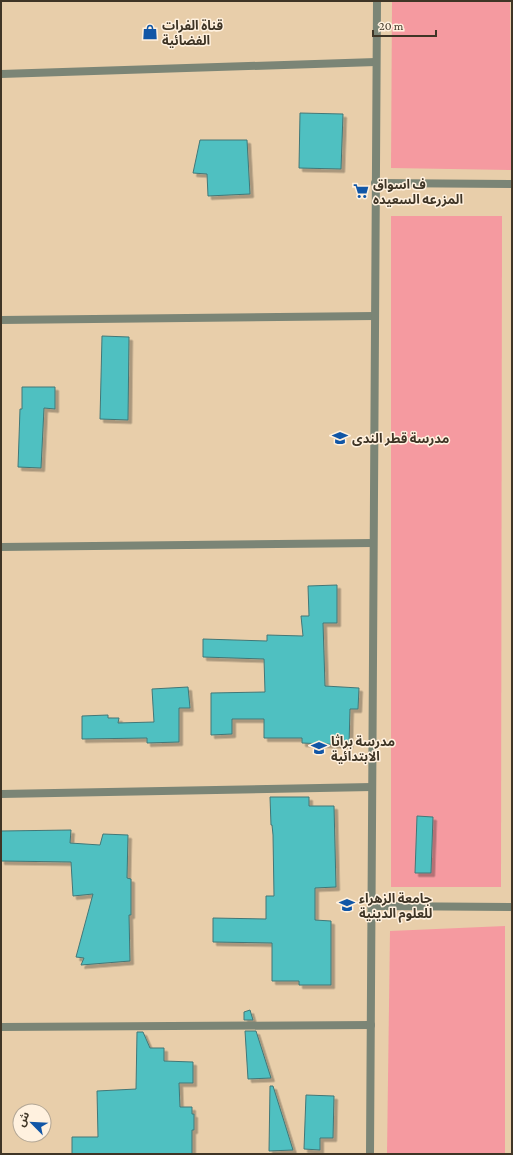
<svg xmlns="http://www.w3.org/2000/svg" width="513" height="1155" font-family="'Crimson Pro','Noto Sans Arabic',serif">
	<defs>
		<filter id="shadow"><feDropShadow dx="3.5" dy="3.5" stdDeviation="0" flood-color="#0004"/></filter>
	</defs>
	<rect width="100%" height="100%" fill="#e8ceaa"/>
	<g fill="#f59aa0">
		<path d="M392 1H510L511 170 391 168Z"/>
		<path d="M391 216H502L501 887H391Z"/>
		<path d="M505 926V1154H387L390 931Z"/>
	</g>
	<g fill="#4fc0c1" stroke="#427777" filter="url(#shadow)">
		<path d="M300 113 343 114 341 169 299 168Z"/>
		<path d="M200 140H247L250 194 208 196 207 174 193 173Z"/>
		<path d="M102 336 129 337 128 420 100 419Z"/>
		<path d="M22 387H55V409L44 408 41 468 18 467 20 409H22Z"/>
		<path d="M337 585V623H323L325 686 359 688 358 709H350L349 745 302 743V738H264V719H232V734L211 735V693L265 692 264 659 203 657V639L267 641V635L303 636 301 616H309L308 586Z"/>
		<path d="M188 687 190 708H179V742L147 743V738L82 739V716L108 715V718H119L118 723 154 722 152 689Z"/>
		<path d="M270 797H309V806H334L336 887 315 888V920L331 921V985H299V981H272V943L213 942V918L266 919V896H274L273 835 272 825H271Z"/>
		<path d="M417 816 433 817 431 873H415Z"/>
		<path d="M71 830 70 843 100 845 103 834 128 835 127 878 131 879V915H129L130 961 81 965 84 958 76 957 93 894 73 896 71 862 1 861V831Z"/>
		<path d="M250 1010 253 1020H244V1012Z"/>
		<path d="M245 1031H256L271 1078 248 1079Z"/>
		<path d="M137 1032H143L150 1048H164V1061L193 1062V1083H179L180 1107H192V1114H194V1130H192V1154H72V1137H98L97 1091 136 1089Z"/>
		<path d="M270 1086H273L293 1150 269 1151Z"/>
		<path d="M306 1095 334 1096 333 1138H320V1150L304 1149Z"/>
	</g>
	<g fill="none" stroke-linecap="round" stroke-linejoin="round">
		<g stroke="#7b8576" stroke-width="8">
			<path d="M1 74 376 62"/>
			<path d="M375 183 512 184"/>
			<path d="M1 320 375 316"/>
			<path d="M1 547 373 543"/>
			<path d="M1 794 372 787"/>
			<path d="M371 906 512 907"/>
			<path d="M1 1027 371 1025"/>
			<path d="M370 1154 377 1"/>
		</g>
	</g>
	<defs>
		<symbol id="shop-bare" viewBox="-9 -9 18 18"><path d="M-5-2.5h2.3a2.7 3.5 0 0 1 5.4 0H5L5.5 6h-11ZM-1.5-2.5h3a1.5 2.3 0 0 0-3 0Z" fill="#1156a6" stroke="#fff1df" stroke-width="2.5" paint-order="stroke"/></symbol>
		<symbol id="supermarket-bare" viewBox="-9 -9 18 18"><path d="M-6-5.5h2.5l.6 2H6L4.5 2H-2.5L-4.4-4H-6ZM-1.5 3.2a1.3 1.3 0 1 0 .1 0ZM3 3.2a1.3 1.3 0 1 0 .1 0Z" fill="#1156a6" stroke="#fff1df" stroke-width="2.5" paint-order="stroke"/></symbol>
		<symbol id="school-bare" viewBox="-9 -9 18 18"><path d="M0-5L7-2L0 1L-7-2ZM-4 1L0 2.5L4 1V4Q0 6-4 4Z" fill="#1156a6" stroke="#fff1df" stroke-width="2.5" paint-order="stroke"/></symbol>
		<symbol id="university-bare" viewBox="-9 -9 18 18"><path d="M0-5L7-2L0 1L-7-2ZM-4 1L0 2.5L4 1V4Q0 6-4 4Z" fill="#1156a6" stroke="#fff1df" stroke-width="2.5" paint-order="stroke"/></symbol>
	</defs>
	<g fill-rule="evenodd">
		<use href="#shop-bare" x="139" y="21" width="22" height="22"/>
		<use href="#supermarket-bare" x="350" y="180" width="22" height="22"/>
		<use href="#school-bare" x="329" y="427" width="22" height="22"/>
		<use href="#school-bare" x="308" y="737" width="22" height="22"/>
		<use href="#university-bare" x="336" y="894" width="22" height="22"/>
	</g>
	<g text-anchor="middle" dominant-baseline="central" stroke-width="3" stroke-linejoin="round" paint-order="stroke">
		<g font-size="13" font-weight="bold" fill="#3f3526" stroke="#fff1df" text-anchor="start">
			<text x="162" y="25">قناة الفرات<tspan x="162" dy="15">الفضائية</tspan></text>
			<text x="373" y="184">ف اسواق<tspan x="373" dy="15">المزرعه السعيده</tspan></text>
			<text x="352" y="438">مدرسة قطر الندى</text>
			<text x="331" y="741">مدرسة براثا<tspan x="331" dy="15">الابتدائية</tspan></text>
			<text x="359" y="898">جامعة الزهراء<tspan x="359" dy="15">للعلوم الدينية</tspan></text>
		</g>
	</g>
	<rect width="513" height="1155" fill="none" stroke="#3f3526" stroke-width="4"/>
	<g transform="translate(32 1123) rotate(294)"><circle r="19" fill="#fff1df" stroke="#b2a695"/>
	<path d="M0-3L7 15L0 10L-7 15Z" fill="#1156a6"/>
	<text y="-6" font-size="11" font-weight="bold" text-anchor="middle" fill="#3f3526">ش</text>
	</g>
	<path d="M373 30v6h63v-6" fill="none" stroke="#3f3526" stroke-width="2"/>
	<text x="379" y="30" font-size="12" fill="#3f3526" stroke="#fff1df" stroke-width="3" paint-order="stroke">20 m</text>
</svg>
